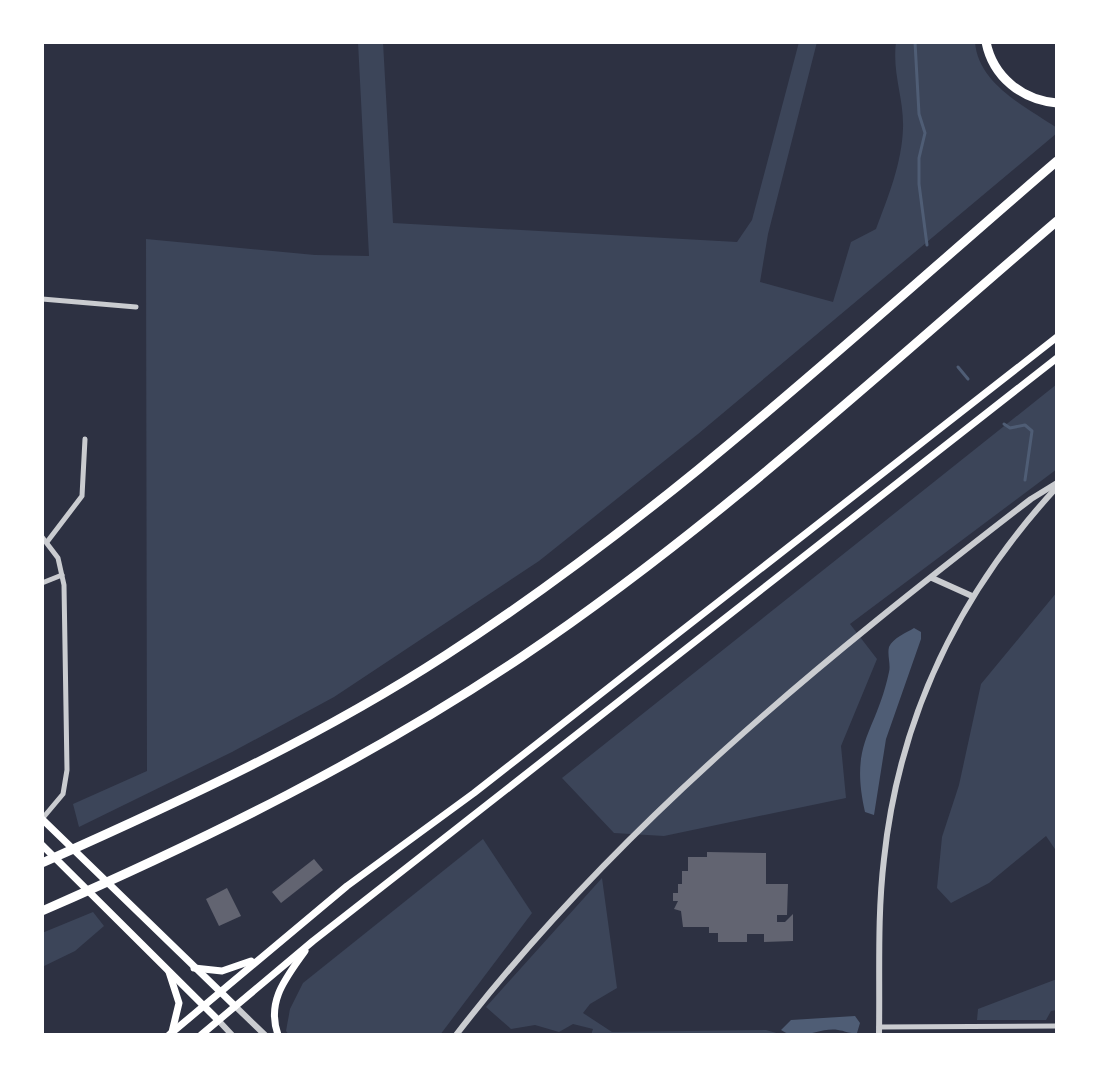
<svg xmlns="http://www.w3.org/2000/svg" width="1099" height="1077" font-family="Jost,sans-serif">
	<rect width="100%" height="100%" fill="#2d3142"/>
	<g fill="#3c4559">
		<path d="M358 42H383L393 223 737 242 752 220 799 42H817L768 234 760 282 833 302 851 242 876 229C888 197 902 163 903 128 904 98 892 74 896 42H975C978 84 1026 107 1057 128V133L698 434 539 561 334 697 232 752 79 827 73 804 147 771 146 239 315 255 369 256Z"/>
		<path d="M1057 384V469L850 624 877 659 841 746 846 798 664 836 614 833 562 778Z"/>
		<path d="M1057 592V852L1046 836 989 883 951 903 937 888 942 837 959 785 981 684Z"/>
		<path d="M483 839 532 913 440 1035H289L286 1031 290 1009 303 983Z"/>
		<path d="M602 878 617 988 590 1004 583 1013 612 1032 766 1030 783 1035H591L593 1029 573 1024 559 1032 535 1025 511 1029 486 1007Z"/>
		<path d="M93 912 104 926 75 951 42 967V933Z"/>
		<path d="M1057 979V1010L1051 1011 1046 1020H977L978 1009Z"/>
	</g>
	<g fill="#4f5d75">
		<path d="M914 628 921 632V639L886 739 874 815 865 812C849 741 876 734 889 672 891 665 887 655 889 647 893 638 906 633 914 628Z"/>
		<path d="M855 1016 860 1023 857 1033C849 1034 846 1031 838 1030 819 1027 800 1043 781 1030L791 1020Z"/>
	</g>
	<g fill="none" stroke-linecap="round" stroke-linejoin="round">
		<g stroke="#4f5d75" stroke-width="3">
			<path d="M915 42 919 114 925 133 919 158V184L927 245"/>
			<path d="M958 367 968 379"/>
			<path d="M1004 424 1010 428 1025 425 1032 431 1025 480"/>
		</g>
	</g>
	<g fill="#626471">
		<path d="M707 852 766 853V884H788L787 915H777V922H785L793 914V941L764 942V934H747V942H718V933H709V927H683L681 911 674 909 678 901H673V893H678V884H682V871H688V857H707Z"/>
		<path d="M314 859 323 870 281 903 272 892Z"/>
		<path d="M227 888 241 916 219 926 206 899Z"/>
	</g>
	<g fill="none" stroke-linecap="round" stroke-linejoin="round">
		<g stroke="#caccd0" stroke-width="5">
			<path d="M42 299 136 307"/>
			<path d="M42 537 58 558 64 585 67 770 63 794 42 819"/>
			<path d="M47 542 82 496 85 439"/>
			<path d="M42 583 62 575"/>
			<path d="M879 1027 1057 1026"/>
		</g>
		<g stroke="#caccd0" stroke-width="6">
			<path d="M932 578 972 596"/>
			<path d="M235 1006 265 1035"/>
			<path d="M218 1020 232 1035"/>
			<path d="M456 1035C618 825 822 660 1031 499L1057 483"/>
			<path d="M879 1035C880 977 877 917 884 859 899 717 960 592 1057 487"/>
		</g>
		<g stroke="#fff" stroke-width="7">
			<path d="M42 819 235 1006"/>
			<path d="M42 845 218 1020"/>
			<path d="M194 968 222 971 251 961"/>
			<path d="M169 972 179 1003 172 1032"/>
			<path d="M169 1035 347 886 474 793 1057 337"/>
			<path d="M201 1035 313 941 1057 358"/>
			<path d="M278 1035C266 1001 286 978 305 951"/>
		</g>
		<g stroke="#fff" stroke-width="9">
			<path d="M986 42C993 77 1022 100 1057 103"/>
			<path d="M42 863C181 801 318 738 446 655 666 513 859 331 1057 161"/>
			<path d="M42 911C209 838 371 758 523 656 713 528 883 370 1057 221"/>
		</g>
	</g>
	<rect width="1099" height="1077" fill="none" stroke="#ffffff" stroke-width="88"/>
</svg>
